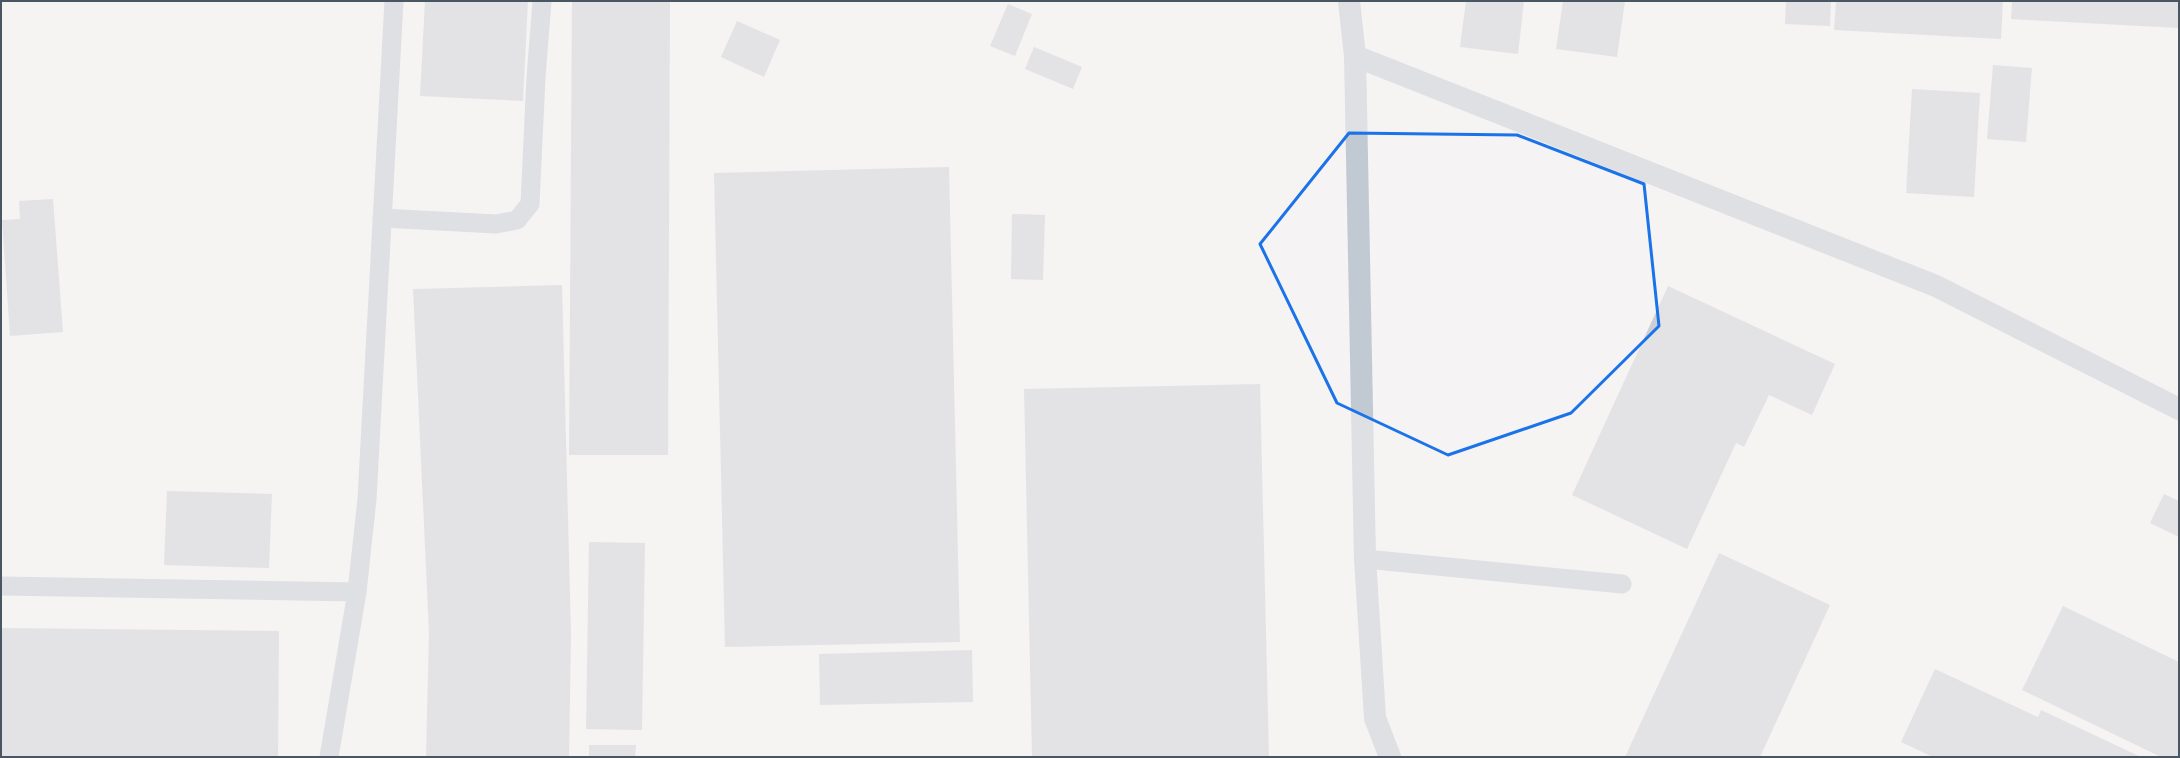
<svg xmlns="http://www.w3.org/2000/svg" width="2180" height="758" font-family="'Noto Sans',sans-serif">
	<rect width="100%" height="100%" fill="#f5f3f3"/>
	<g fill="#cdcfd5">
		<path d="M425 1H528L523 101 420 96Z"/>
		<path d="M572 1H670L668 455H569Z"/>
		<path d="M1466 1H1524L1518 54 1460 47Z"/>
		<path d="M1563 1H1625L1617 57 1556 49Z"/>
		<path d="M1786 1H1831L1830 26 1785 24Z"/>
		<path d="M1836 1H2003L2001 39 1834 30Z"/>
		<path d="M2012 1H2179V28L2011 19Z"/>
		<path d="M1008 4 1032 14 1015 56 990 46Z"/>
		<path d="M737 21 780 40 764 77 721 57Z"/>
		<path d="M1034 47 1082 67 1073 89 1025 69Z"/>
		<path d="M1993 65 2032 68 2026 142 1987 139Z"/>
		<path d="M1912 89 1980 93 1974 197 1906 193Z"/>
		<path d="M949 167 960 642 725 647 714 173Z"/>
		<path d="M53 199 63 332 10 336 2 220 20 219 19 201Z"/>
		<path d="M1012 214 1045 215 1043 280 1011 279Z"/>
		<path d="M562 285 571 635 569 757H426L429 632 413 289Z"/>
		<path d="M1668 286 1835 364 1812 415 1769 395 1744 447 1736 443 1687 549 1572 495Z"/>
		<path d="M1260 384 1269 757H1032L1024 389Z"/>
		<path d="M167 491 272 494 269 568 164 565Z"/>
		<path d="M2164 494 2179 501V537L2150 523Z"/>
		<path d="M589 542 645 543 642 730 586 729Z"/>
		<path d="M1719 553 1830 605 1760 757H1625Z"/>
		<path d="M2063 606 2179 662V757H2161L2022 690Z"/>
		<path d="M1 628 279 631 278 757H1Z"/>
		<path d="M972 650 973 702 820 705 819 654Z"/>
		<path d="M1935 669 2038 717 2041 710 2141 757H1933L1901 742Z"/>
		<path d="M589 745H636L635 757H589Z"/>
	</g>
	<g fill="none" stroke-linecap="round" stroke-linejoin="round">
		<g stroke="#c1cad2" stroke-width="19">
			<path d="M382 218 496 224 517 220 530 204 536 77 542 1"/>
			<path d="M1365 559 1622 584"/>
			<path d="M1 586 357 592"/>
			<path d="M329 757 357 592 367 499 394 1"/>
		</g>
		<path stroke="#c1cad2" stroke-width="22" d="M1355 56 1936 286 2179 409"/>
		<path stroke="#c1cad2" stroke-width="22" d="M1349 1 1355 56 1365 559 1375 718 1390 757"/>
	</g>
	<path d="M0 0H2180V758H0ZM1349 133 1517 135 1644 184 1659 326 1571 413 1448 455 1337 403 1260 244Z" fill="#f5f3f3" fill-opacity=".55" fill-rule="evenodd"/>
	<path fill="none" stroke="#1a73e8" stroke-width="3" stroke-linejoin="round" d="M1349 133 1517 135 1644 184 1659 326 1571 413 1448 455 1337 403 1260 244Z"/>
	<rect width="2180" height="758" fill="none" stroke="#4a5661" stroke-width="4"/>
</svg>
